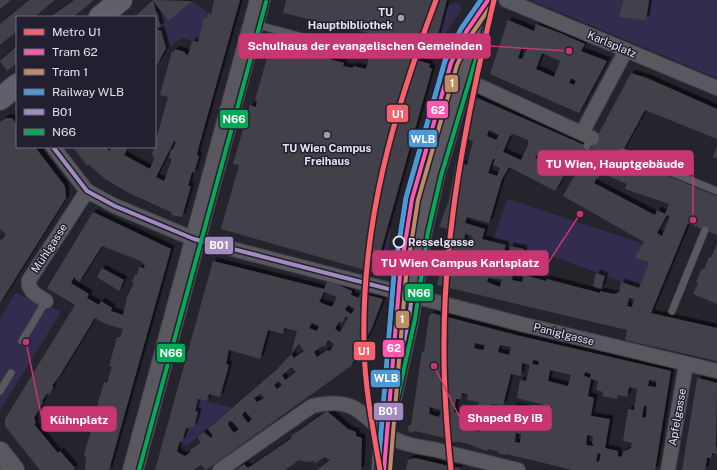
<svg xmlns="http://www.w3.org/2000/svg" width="717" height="470" font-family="'Public Sans',sans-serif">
	<defs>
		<filter id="shadow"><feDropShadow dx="3.5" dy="-3.5" stdDeviation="0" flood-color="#0009"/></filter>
	</defs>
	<rect width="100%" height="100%" fill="#25232c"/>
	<g fill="#342c4f">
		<path d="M530 0H717V78Z"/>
		<path d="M153 1 169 21 192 1 208 13 207 18H204L198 42 182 38 166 48Z"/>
		<path d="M456 3 461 6V10L441 41 436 42 446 6Z"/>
		<path d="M507 199 644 244 635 257 649 262 639 288 552 256 493 241Z"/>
		<path d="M388 228 391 229 387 256 383 259Z"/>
		<path d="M16 292 46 309 48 305 61 312 0 410V319Z"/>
		<path d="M198 399 233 408 187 446 179 444 180 441 182 442 186 428 194 427 195 411Z"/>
	</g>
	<g fill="#434148" fill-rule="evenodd" filter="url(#shadow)">
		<path d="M0 0H11L0 9Z"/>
		<path d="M29 0H55L34 17H17V31L0 45V24Z"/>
		<path d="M74 0H94L73 17H54L53 15Z"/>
		<path d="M153 0 192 1 169 21 153 1 161 27 157 28 160 31 161 30 166 48 157 65 155 63V17H134Z"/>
		<path d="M214 0H240L199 146 197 155 199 156 194 173 192 172 188 186H191L182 217 171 215V212L131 194 105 179 88 164 87 166 73 147H106L109 151 113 147H128L124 155 150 169 154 159 152 154 168 97 160 95 172 51 174 52 175 49 185 52V54L188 55 192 41 198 42 204 18H207L208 13 211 14ZM174 141 176 142 173 150 171 149 169 158 172 159 164 181 156 177Z"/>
		<path d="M286 0H447L434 50 432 51 417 47 414 59 430 64 429 67 432 69 380 254H377L372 272 221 229 239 165 233 164 250 105 256 107 257 101 255 100 267 58 270 59 274 44 344 63 343 66 353 68V66L366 69 371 48 373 49 377 35 283 13ZM389 39 394 40 395 43H405L402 56 386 52Z"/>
		<path d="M624 0H649L646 20 619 17Z"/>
		<path d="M508 20 534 31 536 24 560 33 585 44 581 51 607 61 579 113 490 74ZM522 47 527 49 522 59 518 58ZM542 53 560 61 554 77 536 69ZM571 78 576 81 574 85 569 83Z"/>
		<path d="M17 46V63L7 71 0 61Z"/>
		<path d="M631 73 647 78 717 109V139L645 110 620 156 717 196V235L688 223 651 313 717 328V361L625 340 627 330 437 285 451 230 439 227 449 200 456 162 467 165 473 141 461 137 473 96 591 148ZM489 130 499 135 496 140 487 136ZM513 134 528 140V145L521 160 503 152 510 136ZM538 152 547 156 545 162 535 158ZM560 156 563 158 560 164 556 162ZM493 159H495L493 165 500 168 497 176 488 173ZM571 163 579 168 563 196 644 242 635 258 649 262 639 288 621 282 619 292 614 294 600 291V293L547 279 546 281 524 275 522 282 512 280 513 273 519 274 524 249 510 246 509 252 504 251 506 245 482 239 485 229 465 223 467 217 489 223 502 179 509 167 555 191ZM601 173 627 184 625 189 669 204 665 214 657 210 655 215 594 183 597 178 598 179ZM667 215 670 216 662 236 657 233ZM465 234 472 236 470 243 464 242ZM477 250 500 255 497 269 474 263ZM459 261 469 263 467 271 457 268ZM488 278 502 279 500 287 487 282ZM629 298 634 299 632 307 627 306Z"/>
		<path d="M6 118H12L17 125V147H35L65 186 66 198 0 303V239L2 240 6 234 0 229V122Z"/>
		<path d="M717 146V158L713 157Z"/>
		<path d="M93 212 171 249 109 470H85L86 457 84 455 92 427 94 428 100 412 96 411 104 382 107 383 110 373 112 367 109 366 117 337H120L123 329 106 324 95 318 60 375 52 386 54 387 49 395 47 393 42 401 43 402 34 418 36 423 34 424 58 453 60 451 74 467V470H40L8 430 5 426V419L75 305 47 288ZM102 246 141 261 145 266 144 268 139 267 137 275 135 274 132 283H134L127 297 123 315 111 311 112 308 101 301 99 305 87 298 89 294 71 283 74 277 79 282Z"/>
		<path d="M717 244V304L693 294 698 283 696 282 702 268 704 269 709 257 711 258Z"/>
		<path d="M213 261 324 289 328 280 352 291 351 295 359 298 360 293 383 299 371 330 351 366 206 470 201 465 193 470H155ZM324 292 337 297 332 307 319 302ZM348 305 355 309 351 314 345 310ZM346 316 348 318 340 332 335 329 339 322 342 323ZM312 323 319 326 317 331 309 328ZM284 328 297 331 291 354 299 344 304 351 294 358 291 354 277 369 208 429 213 436 211 438 204 432 198 437 200 443 190 450 191 452 185 456 179 453 177 451 180 441 182 442 186 428 194 427 198 412 195 411 198 399 207 401 209 394 220 397 229 365 226 364 229 350 260 359 268 330 283 334ZM328 340 334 344 330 351 327 350 317 357 314 352 322 346 325 347ZM292 367 296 372 285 380 282 375ZM279 381 282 385 277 389 274 385ZM261 394 264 398 257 402 254 398ZM245 411 252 419 248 423 242 415ZM229 421 233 422 239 429 234 433 228 425Z"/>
		<path d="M102 268 124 280 119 291 97 277Z"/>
		<path d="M596 273 605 276 601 289 593 286Z"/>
		<path d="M432 313 516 335 671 371 655 470H573L506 454V455L497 453 498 451 488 449 487 451 468 444 457 441V443L449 441V439L415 431 410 433 407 427 411 425 422 351 424 352 429 316ZM444 338 449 340 448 344 445 347 442 346ZM475 343 485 345 483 350 474 348ZM500 345 511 347 509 355 498 352ZM533 360 539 361 538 365 532 364ZM522 363 530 365 526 381 520 380 517 398 552 407 550 415 526 410V408L513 406 510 421 507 420 506 425 498 422 487 421 492 404 503 405 511 374 521 376ZM550 370 571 375 568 386 548 381ZM585 372 591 374 590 378 584 376ZM591 379 598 381 596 390 603 392 602 396 617 399 618 395 627 397 629 387 637 389 634 410 628 409 623 441 632 443 631 448 623 452 622 457 618 456V451L605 448 610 419 591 416 594 398 588 396ZM649 380 656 381V387L648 386ZM462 393 468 394 467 400 479 402 475 417 454 412 456 399H461ZM644 406H647L646 418 642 417ZM430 407 441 410 439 417 429 414ZM473 425 481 427 479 432 472 430ZM516 433 521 434 520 443 515 442ZM587 435 593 436 592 443 594 446 586 445ZM598 453 601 454 599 462 596 461Z"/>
		<path d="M698 378 717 383 716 445 717 454 712 453 711 458H707L705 470H682L697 379Z"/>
		<path d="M327 411 348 429 356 432V436L362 438 361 470H317L330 460 325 457 315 463 314 461 307 462 299 460 285 470H236L244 464 248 468 292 438 291 436Z"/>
		<path d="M415 458 461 469 460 470H406L408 460Z"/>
	</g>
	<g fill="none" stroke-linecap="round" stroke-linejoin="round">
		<defs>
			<g id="lane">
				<path d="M254 24 363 53"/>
				<path d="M587 146 592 138 594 139"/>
				<path d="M622 152 717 191"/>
				<path d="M672 311 705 230"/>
				<path d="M22 341 46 301"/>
				<path d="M0 391 11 373"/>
			</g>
			<g id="street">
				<path d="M506 0 717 88"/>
				<path d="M462 78 592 138"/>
				<path d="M582 133 626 50"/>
				<path d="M53 147 87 191 115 206 194 239 521 324 717 371"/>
				<path d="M46 301C37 295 27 291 29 280L87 191"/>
				<path d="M220 470 312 406C366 394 362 425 401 442 412 446 426 448 437 450 464 457 491 463 518 470"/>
				<path d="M668 470 686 364"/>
			</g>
			<g id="secondary">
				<path d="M0 452 14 470"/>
				<path d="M133 470 260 0"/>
				<path d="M382 470 384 431 409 318 422 231 435 174 487 0"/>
			</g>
			<g id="primary">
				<path d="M100 17 121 0"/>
				<path d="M0 99 17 85"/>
			</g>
		</defs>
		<use href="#lane" stroke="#424048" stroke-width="8"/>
		<use href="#street" stroke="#424048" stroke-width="16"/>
		<use href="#secondary" stroke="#424048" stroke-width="22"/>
		<use href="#primary" stroke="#424048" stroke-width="24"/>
		<use href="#lane" stroke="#59585f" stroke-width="7"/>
		<use href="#street" stroke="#59585f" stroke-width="14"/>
		<use href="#secondary" stroke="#59585f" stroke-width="20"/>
		<use href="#primary" stroke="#615f6b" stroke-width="22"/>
		<defs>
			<g id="bus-1">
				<path d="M53 147 87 191 115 206 194 239 412 295"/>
				<path d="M382 470 384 431 409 318 412 295"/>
			</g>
			<g id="bus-2">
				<path d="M139 470 266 2"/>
				<path d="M388 470 390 432 415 319 428 232 441 176 493 2"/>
			</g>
		</defs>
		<use href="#bus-1" stroke="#221f30" stroke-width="7"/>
		<use href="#bus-2" stroke="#221f30" stroke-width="7"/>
		<use href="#bus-1" stroke="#a38bbe" stroke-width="4"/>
		<use href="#bus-2" stroke="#06aa56" stroke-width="4"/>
		<defs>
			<path id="rail-1" d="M378 470 394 275 406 198 445 61 461 29 481 0"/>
		</defs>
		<use href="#rail-1" stroke="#221f30" stroke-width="8"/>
		<use href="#rail-1" stroke="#4d99d5" stroke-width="5"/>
		<defs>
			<path id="tram-1" d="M384 470 400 275 412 199 451 63 466 32 488 0"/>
			<path id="tram-2" d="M390 470 406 276 418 200 457 65 471 35 493 3"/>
		</defs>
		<use href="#tram-1" stroke="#221f30" stroke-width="7"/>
		<use href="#tram-2" stroke="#221f30" stroke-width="7"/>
		<use href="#tram-1" stroke="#f75aaf" stroke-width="4"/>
		<use href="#tram-2" stroke="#c18c65" stroke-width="4"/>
		<defs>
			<g id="metro-1">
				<path d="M380 470C373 429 365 389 364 347 361 224 393 114 436 0"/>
				<path d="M451 470C447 431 444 392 444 352 443 233 467 115 494 0"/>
			</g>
		</defs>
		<use href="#metro-1" stroke="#221f30" stroke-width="8"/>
		<use href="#metro-1" stroke="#f8606a" stroke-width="5"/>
	</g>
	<g fill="#a2a0ab" stroke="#221f30" stroke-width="1.5">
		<circle cx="401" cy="18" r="4"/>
		<circle cx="327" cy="135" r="4"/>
	</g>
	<circle fill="#221f30" stroke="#e5e3ef" stroke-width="2" cx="399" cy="242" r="5.5"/>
	<g text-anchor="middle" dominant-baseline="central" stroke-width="3" stroke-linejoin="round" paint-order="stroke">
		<g font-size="11" font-weight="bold" fill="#e5e3ef" stroke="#221f30" text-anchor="end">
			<text x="393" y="12">TU<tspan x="393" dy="13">Hauptbibliothek</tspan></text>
			<text x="327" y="148" text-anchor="middle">TU Wien Campus<tspan x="327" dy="13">Freihaus</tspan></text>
		</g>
		<g font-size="11" fill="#e5e3ef" stroke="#221f30">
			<text transform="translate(612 44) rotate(23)">Karlsplatz</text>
			<text transform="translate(49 248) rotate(-57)">Mühlgasse</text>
			<text transform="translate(564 334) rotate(14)">Paniglgasse</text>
			<text transform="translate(677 417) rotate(-80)">Apfelgasse</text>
		</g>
		<g font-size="11" font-weight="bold" fill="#e5e3ef" stroke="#221f30" text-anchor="start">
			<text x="408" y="242">Resselgasse</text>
		</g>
	</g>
	<path fill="none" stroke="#c73671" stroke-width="1.5" d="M569 51L490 46M693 220L693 163M580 214L548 263M434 366L460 418M26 342L42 419"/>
	<g fill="#c73671" stroke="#221f30" stroke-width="1.5">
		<circle cx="569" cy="51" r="4"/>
		<circle cx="693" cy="220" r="4"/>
		<circle cx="580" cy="214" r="4"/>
		<circle cx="434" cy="366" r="4"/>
		<circle cx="26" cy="342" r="4"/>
	</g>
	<g fill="#c73671" stroke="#c73671" stroke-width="1.5">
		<rect x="239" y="34" width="251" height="24" rx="4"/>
		<rect x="538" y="151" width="155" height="24" rx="4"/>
		<rect x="373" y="251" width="175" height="24" rx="4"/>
		<rect x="460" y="406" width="91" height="24" rx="4"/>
		<rect x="42" y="407" width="74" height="24" rx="4"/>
	</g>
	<g font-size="12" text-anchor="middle" font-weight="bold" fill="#fff">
		<text x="365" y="50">Schulhaus der evangelischen Gemeinden</text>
		<text x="615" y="168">TU Wien, Hauptgebäude</text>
		<text x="460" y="267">TU Wien Campus Karlsplatz</text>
		<text x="505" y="422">Shaped By iB</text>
		<text x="79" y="424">Kühnplatz</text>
	</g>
	<g stroke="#221f30" stroke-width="1.5">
		<rect x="444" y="74" width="15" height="19" rx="4" fill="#c18c65"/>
		<rect x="426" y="100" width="23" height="19" rx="4" fill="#f75aaf"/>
		<rect x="386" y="104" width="23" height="19" rx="4" fill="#f8606a"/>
		<rect x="219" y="109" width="30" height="20" rx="4" fill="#06aa56"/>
		<rect x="408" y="129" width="30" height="19" rx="4" fill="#4d99d5"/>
		<rect x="204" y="236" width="30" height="19" rx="4" fill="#a38bbe"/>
		<rect x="404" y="283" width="30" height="19" rx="4" fill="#06aa56"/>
		<rect x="395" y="310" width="15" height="19" rx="4" fill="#c18c65"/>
		<rect x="382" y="339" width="23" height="19" rx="4" fill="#f75aaf"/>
		<rect x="353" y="341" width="23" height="20" rx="4" fill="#f8606a"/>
		<rect x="156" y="343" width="30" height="20" rx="4" fill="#06aa56"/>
		<rect x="370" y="369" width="31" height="19" rx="4" fill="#4d99d5"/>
		<rect x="373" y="402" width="31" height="19" rx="4" fill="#a38bbe"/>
	</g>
	<g font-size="11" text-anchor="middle" font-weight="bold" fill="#fff">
		<text x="452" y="87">1</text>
		<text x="438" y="114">62</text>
		<text x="398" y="118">U1</text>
		<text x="234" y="123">N66</text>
		<text x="423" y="143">WLB</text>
		<text x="219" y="249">B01</text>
		<text x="419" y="297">N66</text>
		<text x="402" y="323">1</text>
		<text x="394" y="352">62</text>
		<text x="364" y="355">U1</text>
		<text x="171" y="357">N66</text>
		<text x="386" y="382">WLB</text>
		<text x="388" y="415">B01</text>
	</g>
	<rect x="16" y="16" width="140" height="132" fill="#221f30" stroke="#706d7c"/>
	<rect x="24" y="29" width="20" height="6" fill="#f8606a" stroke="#706d7c"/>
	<text x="52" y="36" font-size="12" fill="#e5e3ef">Metro U1</text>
	<rect x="24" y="49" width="20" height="6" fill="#f75aaf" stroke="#706d7c"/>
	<text x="52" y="56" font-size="12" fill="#e5e3ef">Tram 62</text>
	<rect x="24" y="69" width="20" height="6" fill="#c18c65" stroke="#706d7c"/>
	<text x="52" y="76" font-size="12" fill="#e5e3ef">Tram 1</text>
	<rect x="24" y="89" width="20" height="6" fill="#4d99d5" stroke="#706d7c"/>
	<text x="52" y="96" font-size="12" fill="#e5e3ef">Railway WLB</text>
	<rect x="24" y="109" width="20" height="6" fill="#a38bbe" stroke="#706d7c"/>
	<text x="52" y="116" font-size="12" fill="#e5e3ef">B01</text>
	<rect x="24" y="129" width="20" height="6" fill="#06aa56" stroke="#706d7c"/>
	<text x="52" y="136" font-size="12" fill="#e5e3ef">N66</text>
</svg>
